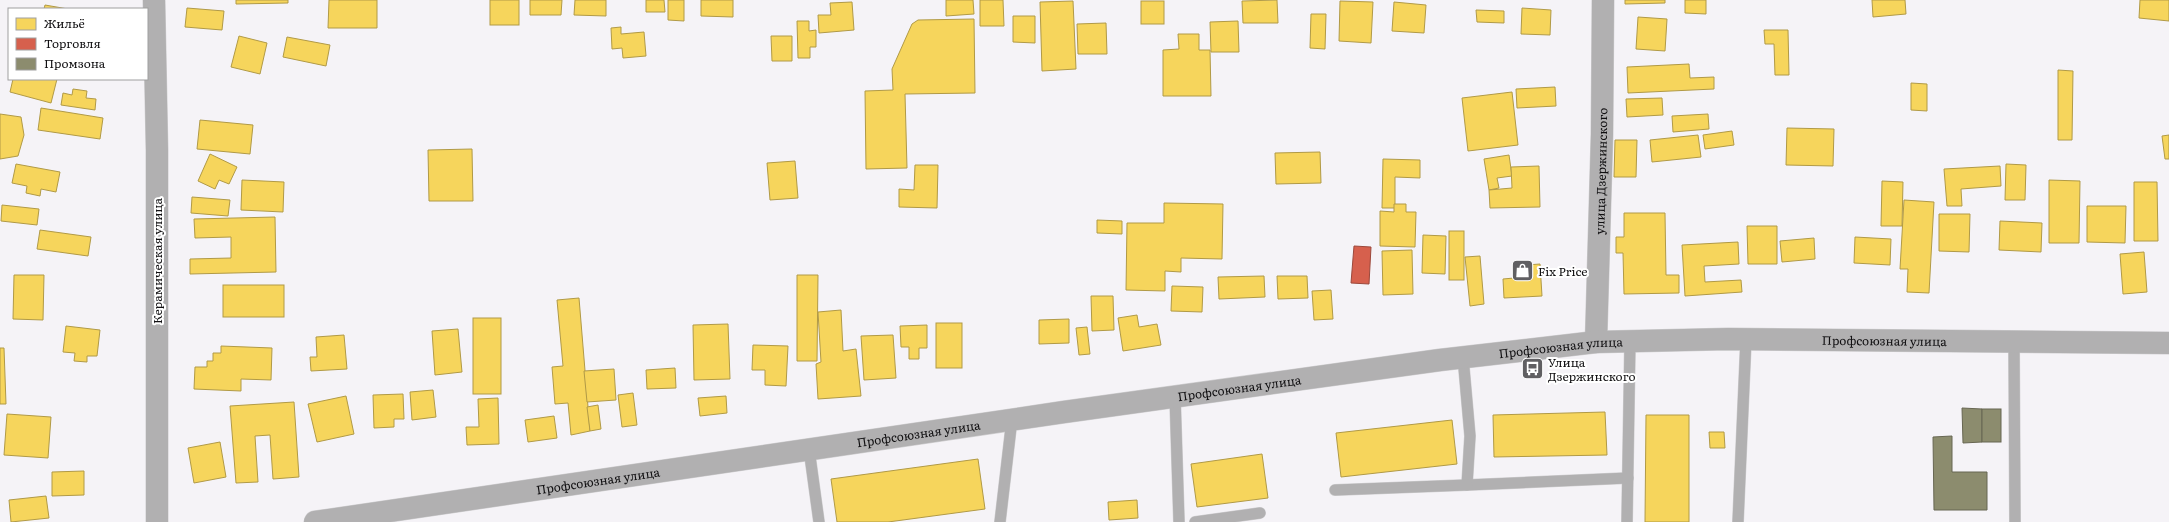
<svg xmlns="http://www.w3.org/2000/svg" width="2169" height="522" font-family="Literata,serif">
	<rect width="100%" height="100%" fill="#f5f3f7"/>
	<g fill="#f6d55c" stroke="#b19a46">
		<path d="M236 0H288V3L236 4Z"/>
		<path d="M329 0H377V28H328Z"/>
		<rect x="490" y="0" width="29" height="25"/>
		<path d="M530 0H562L561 15H530Z"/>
		<path d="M575 0H606V16L574 15Z"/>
		<path d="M646 0H664L665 12H646Z"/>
		<path d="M668 0H684V21L668 20Z"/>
		<path d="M701 0H733V17L701 16Z"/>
		<path d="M946 0H973L974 14 946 16Z"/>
		<path d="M980 0H1003L1004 26H980Z"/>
		<path d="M1277 0 1278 23H1243L1242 1Z"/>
		<path d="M1625 0H1665V3L1625 4Z"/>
		<path d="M1685 0H1706V14L1685 13Z"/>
		<path d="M1872 0H1905L1906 14 1873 17Z"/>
		<path d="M2140 0H2169V21L2139 18Z"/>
		<path d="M1073 1 1076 69 1042 71 1040 2Z"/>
		<rect x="1141" y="1" width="23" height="23"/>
		<path d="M1340 1 1373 2 1371 43 1339 41Z"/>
		<path d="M852 2 854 30 819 33 818 15H831L830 3Z"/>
		<path d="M1394 2 1426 5 1424 33 1392 31Z"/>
		<path d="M45 5 68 9H44Z"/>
		<path d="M187 8 224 11 222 30 185 27Z"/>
		<path d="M1522 8 1551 10 1550 35 1521 34Z"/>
		<path d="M1476 10 1504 11V23L1477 22Z"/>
		<path d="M1311 14H1326L1325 49 1310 48Z"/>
		<path d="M1013 16H1035V43L1013 42Z"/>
		<path d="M1638 17 1667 19 1665 51 1636 49Z"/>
		<path d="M974 19 975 93 905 94 907 168 866 169 865 91 893 90 892 69 912 24 918 20Z"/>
		<path d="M797 21H809V31L816 30V47H810V58H798Z"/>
		<path d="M1238 21 1239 52H1211L1210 22Z"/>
		<path d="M1106 23 1107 54H1078L1077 24Z"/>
		<path d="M621 27V34L644 32 646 56 623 58 622 48 612 49 611 28Z"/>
		<path d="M1764 30H1788L1789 75H1775L1774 44H1765Z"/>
		<path d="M1178 34H1199V50H1210L1211 96H1163V50L1179 49Z"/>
		<path d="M239 36 267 43 260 74 231 67Z"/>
		<path d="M771 36H792V61H772Z"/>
		<path d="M287 37 330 45 326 66 283 57Z"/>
		<path d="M1689 64 1690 78 1714 77V89L1628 93 1627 67Z"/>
		<path d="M2058 70 2073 71 2072 140H2058Z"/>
		<path d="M13 79H57L51 103 10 92Z"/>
		<path d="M1911 83 1927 84V111L1911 110Z"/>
		<path d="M1555 87 1556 106 1517 108 1516 89Z"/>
		<path d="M73 89 87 91 86 98 96 99 95 110 61 105 63 93 72 95Z"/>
		<path d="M1512 92 1518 145 1468 151 1462 98Z"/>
		<path d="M1662 98 1663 115 1627 117 1626 99Z"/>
		<path d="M41 108 103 118 100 139 38 130Z"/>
		<path d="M0 114 21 117 24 135 18 156 0 159Z"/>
		<path d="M1708 114 1709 129 1673 132 1672 116Z"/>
		<path d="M200 120 253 125 250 154 197 149Z"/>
		<path d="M1787 128 1834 129 1833 166 1786 165Z"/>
		<path d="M1732 131 1734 145 1705 149 1703 135Z"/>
		<path d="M1698 135 1701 157 1652 162 1650 140Z"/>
		<path d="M2169 135V159H2165L2162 136Z"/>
		<path d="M1615 140H1637L1636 177H1614Z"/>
		<path d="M472 149 473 201H429L428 150Z"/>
		<path d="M1320 152 1321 183 1276 184 1275 153Z"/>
		<path d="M210 154 237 167 229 184 219 180 215 189 198 181Z"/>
		<path d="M1509 155 1512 176 1497 178 1499 188 1489 190 1484 159Z"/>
		<path d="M1383 159 1420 160V178L1395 177V208H1382Z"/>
		<path d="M795 161 798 198 770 200 767 163Z"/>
		<path d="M16 164 60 172 56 192 41 189 40 196 26 193 27 186 12 183Z"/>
		<path d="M2006 164 2026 165 2025 200H2005Z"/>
		<path d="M915 165H938L937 208 899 207V189L914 190Z"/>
		<path d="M1539 166 1540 207 1490 208 1489 190 1512 188 1511 167Z"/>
		<path d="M2000 166 2001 186 1961 189 1962 206H1947L1944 169Z"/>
		<path d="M242 180 284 182 283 212 241 210Z"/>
		<path d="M2049 180 2080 181 2079 243H2049Z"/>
		<path d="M1882 181 1903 182 1902 226H1881Z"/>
		<path d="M2134 182H2157L2158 241H2134Z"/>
		<path d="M192 197 230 200 228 216 191 213Z"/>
		<path d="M1904 200 1934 202 1929 293 1907 292 1908 269H1900Z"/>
		<path d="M1164 203 1223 204 1222 259 1181 258V272L1165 271V291L1126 290 1127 223H1164Z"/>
		<path d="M1394 204H1406V212H1416L1415 247 1380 246V211L1394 212Z"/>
		<path d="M2 205 39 209 37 225 1 221Z"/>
		<path d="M2087 206H2126L2125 243 2087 242Z"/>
		<path d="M1624 213H1665L1666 275H1679V293L1624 294 1623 253H1616V237H1624Z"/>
		<path d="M1939 214H1970L1969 252 1939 251Z"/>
		<path d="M275 217 276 272 190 274V259L231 258V237L195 238 194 219Z"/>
		<path d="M1097 220 1122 221V234L1097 233Z"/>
		<path d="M2000 221 2042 223 2041 252 1999 250Z"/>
		<path d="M1747 226H1777V264H1748Z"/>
		<path d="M40 230 91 237 88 256 37 249Z"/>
		<rect x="1449" y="231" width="15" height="49"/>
		<path d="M1423 235 1446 236 1445 274 1422 273Z"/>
		<path d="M1855 237 1891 239 1890 265 1854 263Z"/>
		<path d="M1814 238 1815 259 1782 262 1780 241Z"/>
		<path d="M1738 242 1739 264 1704 266 1705 282 1741 280 1742 292 1685 296 1682 245Z"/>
		<path d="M1412 250 1413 294 1383 295 1382 251Z"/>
		<path d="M2144 252 2147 292 2123 294 2120 254Z"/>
		<path d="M1480 256 1484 304 1470 306 1465 257Z"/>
		<path d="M1540 264 1542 296 1504 298 1503 279 1514 278 1513 266Z"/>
		<path d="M14 275H44L43 320 13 319Z"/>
		<path d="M797 275H818L817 361H797Z"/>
		<path d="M1264 276 1265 297 1219 299 1218 277Z"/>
		<path d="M1277 276H1307L1308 298 1278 299Z"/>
		<rect x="223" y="285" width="61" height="32"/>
		<path d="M1172 286 1203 287 1202 312 1171 311Z"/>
		<path d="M1331 290 1333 319 1314 320 1312 291Z"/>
		<path d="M1091 296H1113L1114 330 1092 331Z"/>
		<path d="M579 298 590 431 571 435 568 403 555 404 552 367 563 366 557 300Z"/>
		<path d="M841 310 843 351 856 349 861 396 818 399 816 364 821 362 818 312Z"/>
		<path d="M1137 315 1139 327 1157 324 1161 345 1123 351 1118 318Z"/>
		<rect x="473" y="318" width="28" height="76"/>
		<path d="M1069 319V343L1039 344V320Z"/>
		<rect x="936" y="323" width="26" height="45"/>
		<path d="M728 324 730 379 694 380 693 325Z"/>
		<path d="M927 325V348H919V359H909V347H901L900 326Z"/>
		<path d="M66 326 100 330 97 356H87V362L74 361 75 353 63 352Z"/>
		<path d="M1087 327 1090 354 1079 355 1076 328Z"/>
		<path d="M458 329 462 372 435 375 432 331Z"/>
		<path d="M344 335 347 369 311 371 310 357H317L316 337Z"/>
		<path d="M893 335 896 378 864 380 861 336Z"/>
		<path d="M753 345 788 346 786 386 765 385V370H752Z"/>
		<path d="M221 346 272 348 271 380 241 379V391L194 389 195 367H207V361H213V353H221Z"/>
		<path d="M0 348H4L6 404H0Z"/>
		<path d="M675 368 676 388 647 389 646 370Z"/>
		<path d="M614 369 616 400 587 402 584 371Z"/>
		<path d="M433 390 436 417 412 420 410 392Z"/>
		<path d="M633 393 637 425 622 427 618 395Z"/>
		<path d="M403 394 404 419H394V427L374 428 373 395Z"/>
		<path d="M346 396 354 434 317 442 308 404Z"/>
		<path d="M726 396 727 413 700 416 698 398Z"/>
		<path d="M498 398 499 444 467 445 466 427H479L478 399Z"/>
		<path d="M294 402 299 477 273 479 270 435 255 436 258 482 236 483 230 406Z"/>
		<path d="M598 405 601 429 590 431 587 407Z"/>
		<path d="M1605 412 1607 455 1494 457 1493 415Z"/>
		<path d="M7 414 51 417 48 458 4 455Z"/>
		<path d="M1646 415H1689V522H1645Z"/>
		<path d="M554 416 557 438 528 442 525 420Z"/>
		<path d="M1452 420 1457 464 1341 477 1336 433Z"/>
		<path d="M1709 432H1724L1725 448H1710Z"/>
		<path d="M220 442 226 477 194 483 188 448Z"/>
		<path d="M1262 454 1268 498 1197 507 1191 464Z"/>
		<path d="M978 459 985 509 888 522H837L831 479Z"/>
		<path d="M84 471V495L52 496V472Z"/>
		<path d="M46 496 49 518 11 522 9 500Z"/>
		<path d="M1137 500 1138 518 1109 520 1108 502Z"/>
	</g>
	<path fill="#d6604d" stroke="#9b483b" d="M1354 246 1371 247 1369 284 1351 283Z"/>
	<g fill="#8c8c6e" stroke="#676652">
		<path d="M1962 408 1982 409V442L1963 443Z"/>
		<rect x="1982" y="409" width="19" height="33"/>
		<path d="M1952 436V472H1987V510H1934L1933 437Z"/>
	</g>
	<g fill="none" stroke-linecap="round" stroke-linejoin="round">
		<defs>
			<g id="service">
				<path d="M2014 342 2015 522"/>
				<path d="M1463 357 1470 436 1467 485 1628 478"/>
				<path d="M1175 396 1179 522"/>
				<path d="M809 449 819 522"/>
				<path d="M1335 490 1467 485"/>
				<path d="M1000 522 1012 419"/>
				<path d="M1195 522 1260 513"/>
				<path d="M1627 522 1630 341"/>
				<path d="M1738 522 1746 339"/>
			</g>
			<g id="minor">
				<path d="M154 0 157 150V522"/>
				<path id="s1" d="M1596 342 1602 134 1603 0"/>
			</g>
			<g id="tertiary">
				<path id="s2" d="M315 522 1064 412 1440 360 1596 342 1728 339 2169 343"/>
			</g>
		</defs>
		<use href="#service" stroke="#d0cfd1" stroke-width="12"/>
		<use href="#minor" stroke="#d0cfd1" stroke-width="23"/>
		<use href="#tertiary" stroke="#d0cfd1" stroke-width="23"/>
		<use href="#service" stroke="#b1b0b1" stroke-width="11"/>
		<use href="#minor" stroke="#b1b0b1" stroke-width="22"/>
		<use href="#tertiary" stroke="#b1b0b1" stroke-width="22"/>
	</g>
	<defs>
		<symbol id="shop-square" viewBox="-11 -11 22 22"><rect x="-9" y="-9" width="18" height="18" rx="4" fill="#605f62" stroke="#fff"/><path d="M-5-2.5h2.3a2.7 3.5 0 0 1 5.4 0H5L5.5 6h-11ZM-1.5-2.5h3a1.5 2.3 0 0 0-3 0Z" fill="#fff"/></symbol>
		<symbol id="bus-square" viewBox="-11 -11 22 22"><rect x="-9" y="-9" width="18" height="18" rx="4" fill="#605f62" stroke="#fff"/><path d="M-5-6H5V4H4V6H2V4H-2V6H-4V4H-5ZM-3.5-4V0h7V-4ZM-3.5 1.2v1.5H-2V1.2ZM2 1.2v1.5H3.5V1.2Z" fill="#fff"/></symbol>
	</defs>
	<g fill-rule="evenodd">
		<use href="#shop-square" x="1510" y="258" width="25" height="25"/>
		<use href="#bus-square" x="1520" y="356" width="25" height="25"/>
	</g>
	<g text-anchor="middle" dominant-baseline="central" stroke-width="4" stroke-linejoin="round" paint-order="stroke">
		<g font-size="12" fill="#100f11" stroke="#fff">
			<text stroke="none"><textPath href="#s1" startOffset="171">улица Дзержинского</textPath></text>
			<text transform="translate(157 261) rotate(-90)">Керамическая улица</text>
			<text stroke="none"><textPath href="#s2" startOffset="1582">Профсоюзная улица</textPath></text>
			<text stroke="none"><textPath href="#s2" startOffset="1258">Профсоюзная улица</textPath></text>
			<text stroke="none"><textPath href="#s2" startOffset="934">Профсоюзная улица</textPath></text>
			<text stroke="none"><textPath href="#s2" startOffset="610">Профсоюзная улица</textPath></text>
			<text stroke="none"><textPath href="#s2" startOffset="286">Профсоюзная улица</textPath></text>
		</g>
		<g font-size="12" fill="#100f11" stroke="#fff" text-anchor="start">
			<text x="1538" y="271">Fix Price</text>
			<text x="1548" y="362">Улица<tspan x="1548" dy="14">Дзержинского</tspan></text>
		</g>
	</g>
	<rect x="8" y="8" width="140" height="72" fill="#ffffff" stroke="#9f9fa0"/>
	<rect x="16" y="18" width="20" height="12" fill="#f6d55c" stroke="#9f9fa0"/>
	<text x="44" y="28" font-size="12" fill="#100f11">Жильё</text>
	<rect x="16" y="38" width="20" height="12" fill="#d6604d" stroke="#9f9fa0"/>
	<text x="44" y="48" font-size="12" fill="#100f11">Торговля</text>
	<rect x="16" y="58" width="20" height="12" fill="#8c8c6e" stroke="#9f9fa0"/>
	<text x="44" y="68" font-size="12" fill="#100f11">Промзона</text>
</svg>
